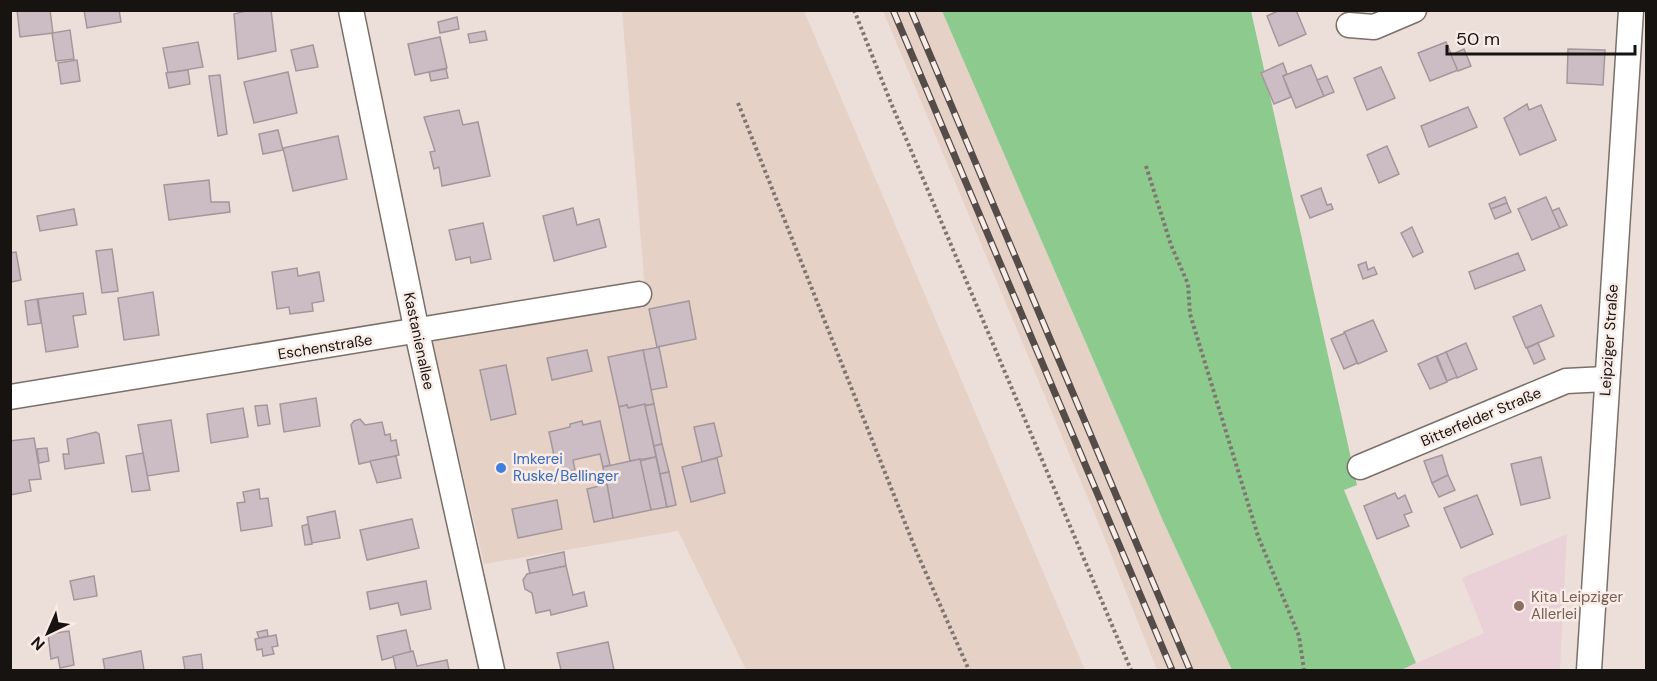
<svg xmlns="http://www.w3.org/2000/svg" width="1657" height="681" font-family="'DM Sans',sans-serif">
	<rect width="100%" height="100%" fill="#ecdfd9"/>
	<g fill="#e6d1c7">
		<path d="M622 11H804L1085 670H746L678 531 484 564 430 333 645 290Z"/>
		<path d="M883 11H942L1164 523 1232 670H1157L1103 534Z"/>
	</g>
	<path fill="#ead1d8" d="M1567 534 1560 670H1401L1484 633 1462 578Z"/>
	<path fill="#8dca8e" d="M942 11H1251L1357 485 1344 490 1416 663 1401 670H1232L1164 523Z"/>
	<g fill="#cbbdc3" stroke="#a4979c" stroke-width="1.5">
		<path d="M17 10H50L53 33 20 37Z"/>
		<path d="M84 10H119L121 22 87 28Z"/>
		<path d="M250 10H271L276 51 238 59 234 14Z"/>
		<path d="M1280 10H1296L1306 34 1279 46 1267 16Z"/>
		<path d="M457 17 459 29 440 33 438 22Z"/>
		<path d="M70 30 74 59 56 61 52 33Z"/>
		<path d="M485 31 487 40 470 43 468 34Z"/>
		<path d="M440 37 447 68 415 75 408 44Z"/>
		<path d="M198 42 203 67 168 73 163 48Z"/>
		<path d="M1446 42 1458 70 1430 81 1418 53Z"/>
		<path d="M313 45 318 67 296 71 291 50Z"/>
		<path d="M1464 49 1471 66 1458 71 1451 55Z"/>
		<path d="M1568 49 1605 50 1603 85 1567 83Z"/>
		<path d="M77 60 80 81 61 84 58 63Z"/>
		<path d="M1283 63 1287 74 1283 76 1291 97 1274 104 1261 73Z"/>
		<path d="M1311 65 1324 96 1296 108 1283 76Z"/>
		<path d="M1381 67 1395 98 1367 110 1354 78Z"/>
		<path d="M446 69 448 78 431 81 429 72Z"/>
		<path d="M188 70 190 84 169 88 166 73Z"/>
		<path d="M288 72 297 113 254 123 244 82Z"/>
		<path d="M220 75 227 134 218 136 209 76Z"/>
		<path d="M1327 76 1334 92 1324 96 1317 80Z"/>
		<path d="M1527 104 1529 110 1541 105 1556 140 1520 155 1504 118Z"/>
		<path d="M1468 107 1477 127 1429 147 1421 126Z"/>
		<path d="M459 110 463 125 478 122 490 176 442 186 439 167 434 169 430 152 435 151 424 117Z"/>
		<path d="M278 130 283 150 263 154 259 134Z"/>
		<path d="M338 136 347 179 293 191 283 148Z"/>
		<path d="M1387 146 1399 174 1379 183 1367 155Z"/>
		<path d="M209 180 211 202H229L230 212 169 220 164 185Z"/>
		<path d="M1321 188 1327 205 1331 204 1333 209 1310 218 1301 196Z"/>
		<path d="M1505 197 1507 203 1491 209 1489 204Z"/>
		<path d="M1546 197 1560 228 1532 240 1518 209Z"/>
		<path d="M1507 203 1511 212 1495 219 1491 209Z"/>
		<path d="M573 208 577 225 599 219 606 247 554 261 543 216Z"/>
		<path d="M1559 208 1567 225 1560 228 1552 211Z"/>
		<path d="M74 209 77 225 40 231 37 216Z"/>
		<path d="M483 223 491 259 471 263 470 257 456 260 449 230Z"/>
		<path d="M1412 227 1423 252 1413 257 1401 233Z"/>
		<path d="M112 249 118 291 102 293 96 251Z"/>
		<path d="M16 252 21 280 11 282 10 253Z"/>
		<path d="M1518 253 1525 270 1475 289 1469 272Z"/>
		<path d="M1366 262 1368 270 1374 267 1377 274 1363 279 1358 265Z"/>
		<path d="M297 268 298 276 319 272 324 301 312 303 313 311 290 314 289 307 277 309 272 272Z"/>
		<path d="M153 292 159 335 124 340 118 298Z"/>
		<path d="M83 293 86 314 73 316 78 347 46 352 38 299Z"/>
		<path d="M37 299 41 323 28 325 25 301Z"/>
		<path d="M689 301 696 339 657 347 649 309Z"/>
		<path d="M1541 305 1554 336 1526 348 1513 317Z"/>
		<path d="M1373 320 1387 351 1358 364 1344 332Z"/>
		<path d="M1345 333 1357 363 1344 369 1331 339Z"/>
		<path d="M1466 343 1477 369 1457 378 1446 352Z"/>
		<path d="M1538 343 1545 359 1534 364 1527 348Z"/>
		<path d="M659 347 667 387 651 390 643 350Z"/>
		<path d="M587 350 592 371 552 380 547 358Z"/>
		<path d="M643 350 654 404 628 408 627 405 619 407 608 357Z"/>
		<path d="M1446 352 1457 377 1447 381 1437 356Z"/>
		<path d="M1436 356 1447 382 1430 389 1418 364Z"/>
		<path d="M506 365 516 414 491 420 480 370Z"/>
		<path d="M316 398 320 426 284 432 280 404Z"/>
		<path d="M645 404 656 457 630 461 619 407 627 405 628 408Z"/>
		<path d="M654 404 662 444 654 446 645 406Z"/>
		<path d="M267 405 270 424 258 426 255 406Z"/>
		<path d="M243 408 248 437 211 443 207 414Z"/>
		<path d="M360 419 365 425 382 422 385 435 390 434 391 441 396 440 399 455 359 464 351 425 354 421Z"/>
		<path d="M171 420 179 471 147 476 138 425Z"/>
		<path d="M582 421 583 425 600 421 610 465 603 467 600 454 573 460 575 470 558 474 549 432 570 427V424Z"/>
		<path d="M714 423 722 456 702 462 694 427Z"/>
		<path d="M96 432 99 434 104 463 65 469 63 454H69L67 439Z"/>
		<path d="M34 438 41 479 29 480 31 491 10 495V441Z"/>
		<path d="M662 444 669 472 660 474 654 446Z"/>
		<path d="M47 448 49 461 39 463 37 449Z"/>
		<path d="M143 453 150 490 132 492 126 456Z"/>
		<path d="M1442 455 1448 475 1432 483 1424 461Z"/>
		<path d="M396 456 401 478 377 483 370 461Z"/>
		<path d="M656 457 667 507 651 510 640 461Z"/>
		<path d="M1541 457 1550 498 1521 505 1511 464Z"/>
		<path d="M717 458 725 493 691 502 682 467Z"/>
		<path d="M640 459 651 510 613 518 603 467Z"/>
		<path d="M669 472 676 505 667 507 660 474Z"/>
		<path d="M1448 475 1455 490 1439 497 1432 483Z"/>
		<path d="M607 484 613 518 594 522 587 489Z"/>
		<path d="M259 489 260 499 268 498 272 526 241 531 237 503 245 502 243 492Z"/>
		<path d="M1395 493 1398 499 1405 495 1412 512 1404 515 1409 526 1377 539 1364 506Z"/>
		<path d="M1477 495 1493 534 1461 548 1444 508Z"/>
		<path d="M557 500 562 529 518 538 512 509Z"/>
		<path d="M335 511 340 538 312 543 307 517Z"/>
		<path d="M412 519 419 548 367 560 360 530Z"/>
		<path d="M308 524 312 544 305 545 302 526Z"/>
		<path d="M564 552 566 566 530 574 527 560Z"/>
		<path d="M566 566 573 595 584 592 587 606 551 615 550 610 536 613 532 593 525 589 523 580 527 574Z"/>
		<path d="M94 576 97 596 74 600 70 581Z"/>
		<path d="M426 581 431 609 401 615 398 603 370 609 367 592Z"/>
		<path d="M267 630 268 636 259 638 257 632Z"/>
		<path d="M406 630 411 652 382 660 377 636Z"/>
		<path d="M69 631 74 665 60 668 58 657 51 659 48 634Z"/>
		<path d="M276 635 278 646 272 647 274 654 263 656 262 649 257 650 255 639Z"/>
		<path d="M608 642 614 670H561L557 653Z"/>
		<path d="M141 651 144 670H105L103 659Z"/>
		<path d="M413 651 417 666 447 660 449 670H396L393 656Z"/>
		<path d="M201 654 203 670H185L183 657Z"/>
	</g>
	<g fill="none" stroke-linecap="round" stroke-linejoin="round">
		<defs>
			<g id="minor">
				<path d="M351 10 417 332 492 670"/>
				<path d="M1349 25 1374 27 1414 10"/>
				<path d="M10 397 639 294"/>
				<path d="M1360 467 1566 381 1606 379"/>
				<path d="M1589 670 1631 10"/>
			</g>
		</defs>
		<use href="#minor" stroke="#7a6f69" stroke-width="27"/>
		<g stroke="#7f7672" stroke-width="4" stroke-dasharray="3 3" stroke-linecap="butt">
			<path d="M854 10 891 103 1131 670"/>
			<path d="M738 103 917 553 969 670"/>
			<path d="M1146 166 1171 245 1188 284 1190 314 1258 536 1299 636 1304 670"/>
		</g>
		<use href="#minor" stroke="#fff" stroke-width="24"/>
		<defs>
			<g id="rail">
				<path d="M893 10 1172 670"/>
				<path d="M911 10 1190 670"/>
			</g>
		</defs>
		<use href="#rail" stroke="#534c49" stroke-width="7"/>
		<use href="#rail" stroke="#f9ece6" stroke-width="4.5" stroke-dasharray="14" stroke-linecap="butt"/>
	</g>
	<circle fill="#3f7fe0" stroke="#f9ece6" stroke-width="2" cx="501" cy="468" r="6"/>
	<circle fill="#8d6e63" stroke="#f9ece6" stroke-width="2" cx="1519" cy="606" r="6"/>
	<g text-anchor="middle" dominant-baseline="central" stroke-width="5" stroke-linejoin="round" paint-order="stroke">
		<g font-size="15" fill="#171311" stroke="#f9ece6">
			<text transform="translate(1609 340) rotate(-86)">Leipziger Straße</text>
			<text transform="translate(419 341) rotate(78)">Kastanienallee</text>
			<text transform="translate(325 347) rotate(-9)">Eschenstraße</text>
			<text transform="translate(1481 417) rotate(-23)">Bitterfelder Straße</text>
		</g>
		<g font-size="15" fill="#366cbe" stroke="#f9ece6" text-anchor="start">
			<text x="513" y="459">Imkerei<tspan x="513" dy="17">Ruske/Bellinger</tspan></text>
		</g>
		<g font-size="15" fill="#785e54" stroke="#f9ece6" text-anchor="start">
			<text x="1531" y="597">Kita Leipziger<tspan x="1531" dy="17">Allerlei</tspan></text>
		</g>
	</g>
	<rect width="1657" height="681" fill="none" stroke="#171311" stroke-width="24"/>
	<g transform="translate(48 633) rotate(224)" stroke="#f9ece6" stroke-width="4.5" paint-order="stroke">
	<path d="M0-4.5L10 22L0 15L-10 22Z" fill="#171311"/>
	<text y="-9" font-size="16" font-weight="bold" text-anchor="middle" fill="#171311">N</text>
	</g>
	<path d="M1447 45v9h188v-9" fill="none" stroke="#171311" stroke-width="3"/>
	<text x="1456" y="45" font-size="18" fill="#171311" stroke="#f9ece6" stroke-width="4.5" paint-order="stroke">50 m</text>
</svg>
